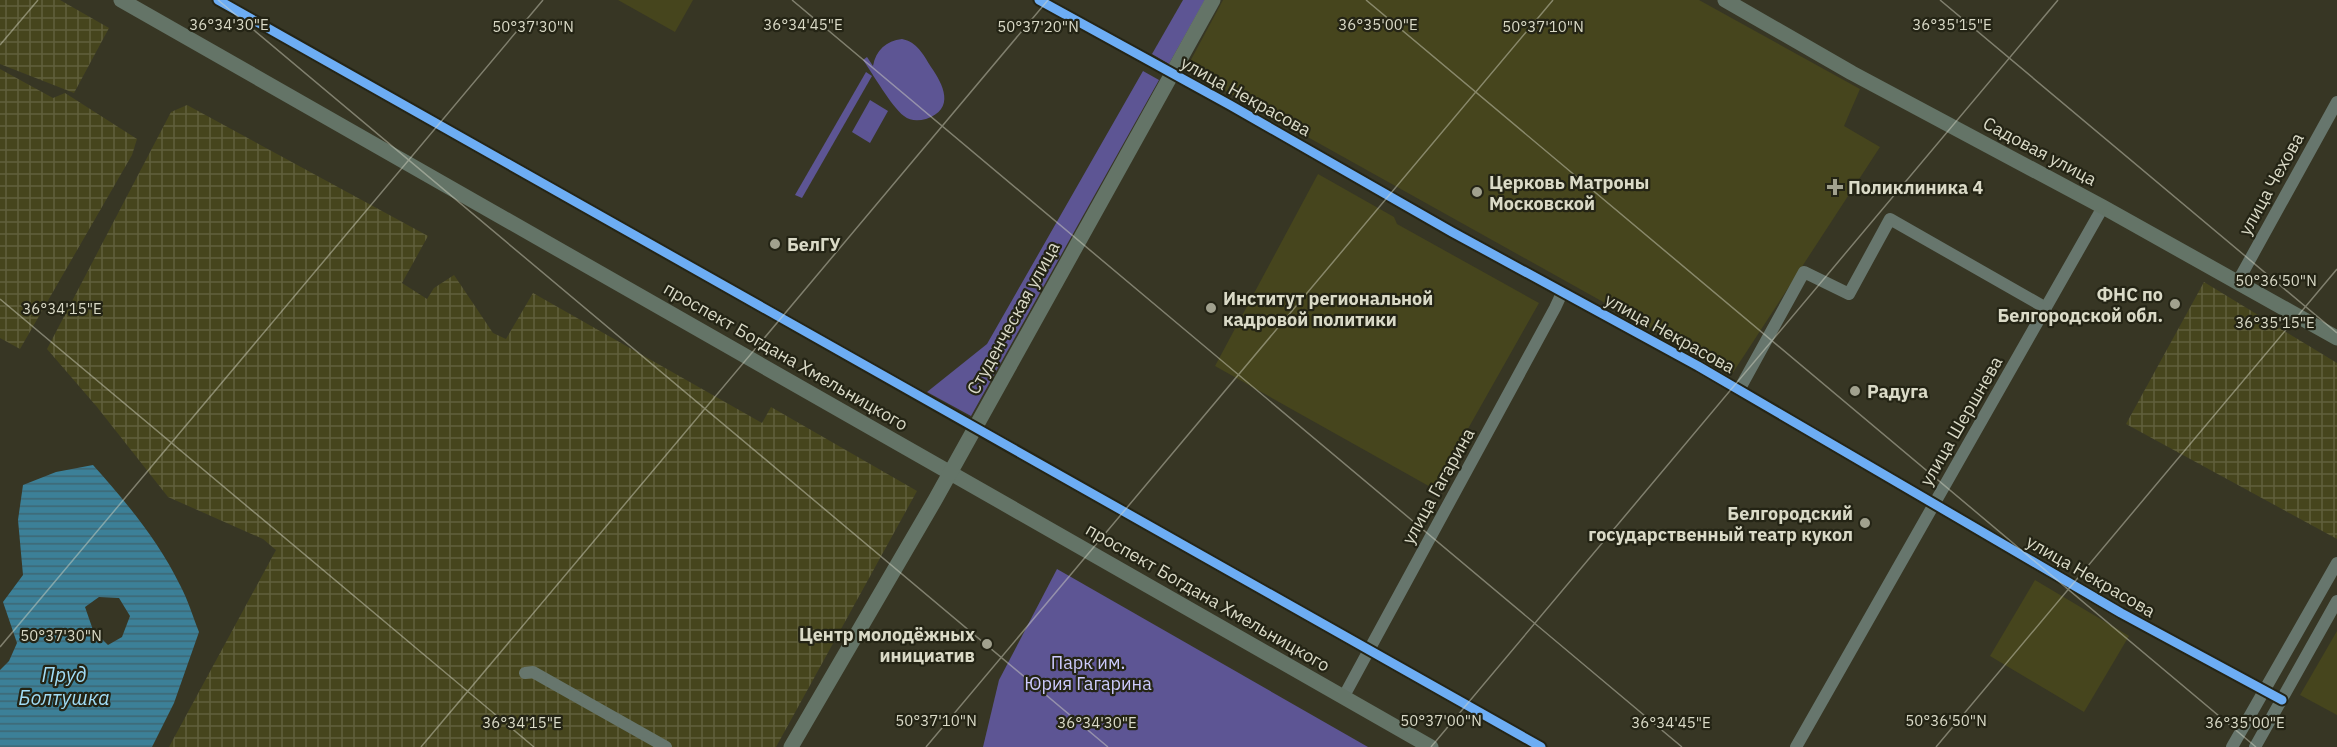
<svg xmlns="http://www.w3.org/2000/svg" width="2337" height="747" font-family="'IBM Plex Sans',sans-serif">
	<defs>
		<pattern id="industrial-grid" width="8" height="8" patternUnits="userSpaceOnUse" patternTransform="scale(1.5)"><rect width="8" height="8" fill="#46451d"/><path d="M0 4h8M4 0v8" fill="none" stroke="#605f3c"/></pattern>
		<pattern id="water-rules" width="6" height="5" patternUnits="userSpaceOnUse" patternTransform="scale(1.5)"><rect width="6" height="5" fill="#3c8098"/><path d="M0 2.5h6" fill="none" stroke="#3e6773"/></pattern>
	</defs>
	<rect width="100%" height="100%" fill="#373624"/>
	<g fill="#46451d">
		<path d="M618 0H693L675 32Z"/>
		<path d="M1223 0H1699L1860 89 1844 126 1880 147 1732 374 1186 69Z"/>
		<path d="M1318 174 1394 217 1397 224 1539 303 1434 489 1215 366Z"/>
		<path d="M2035 580 2129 636 2084 712 1990 656Z"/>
		<path d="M2337 631V715L2300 695Z"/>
	</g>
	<g fill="url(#industrial-grid)">
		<path d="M0 0H60L109 28 74 93 0 64Z"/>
		<path d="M0 69 53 98 65 93 137 139 132 155 20 349 0 338Z"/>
		<path d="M187 105 428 236 402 283 427 299 434 288 454 275 493 333 506 339 533 293 762 423 771 407 917 491 776 747H169L276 550 263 539 168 497 97 407 47 349 171 112Z"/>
		<path d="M2204 282 2337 363V539L2126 424Z"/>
	</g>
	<g fill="#5d5594">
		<path d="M1183 0H1205L1169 64 1152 54Z"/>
		<path d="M902 39C917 42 923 54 931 67 943 84 956 109 926 119 918 121 910 121 904 116 891 106 873 74 863 60L867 57 873 66C876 50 886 41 902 39Z"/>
		<path d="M1143 71 1159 80 971 416 927 392 987 344Z"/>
		<path d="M866 72 872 76 802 198 795 195Z"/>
		<path d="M870 100 888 111 870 143 852 132Z"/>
		<path d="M1057 569 1368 747H983L999 680Z"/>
	</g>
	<path fill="url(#water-rules)" fill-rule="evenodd" d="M93 465C126 502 158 540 180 585 188 600 193 617 199 632L174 703 152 747H0V670L9 661 17 643 3 602 23 575 18 520 23 485 56 472ZM99 597 119 598 130 616 122 637 108 645 93 630 85 607Z"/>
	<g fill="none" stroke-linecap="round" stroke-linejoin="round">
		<g stroke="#67766d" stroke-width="12">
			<path d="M218 0 1541 747"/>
			<path d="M1039 0 1230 105 1452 232 1698 366 2121 613 2282 700"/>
			<path d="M2237 283 2337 102"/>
			<path d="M1739 390 1804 272 1849 294 1890 219 2046 308"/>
			<path d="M525 673 533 672 666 747"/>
			<path d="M1344 696 1555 308 1562 293"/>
			<path d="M1796 747 2103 207"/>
			<path d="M2232 747 2337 563"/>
			<path d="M2255 747 2337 601"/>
		</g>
		<g stroke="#647467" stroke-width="15">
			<path d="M121 0 1431 747"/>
			<path d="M1725 0 1852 73 2103 207 2337 338"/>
			<path d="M791 747 935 500 1213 0"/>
		</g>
		<defs>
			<g id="cycleway">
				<path d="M218 0 1541 747"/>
				<path d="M1039 0 1230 105 1452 232 1698 366 2121 613 2282 700"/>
			</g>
		</defs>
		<use href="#cycleway" stroke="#242415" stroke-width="13"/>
		<use href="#cycleway" stroke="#6dadf4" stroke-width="9"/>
	</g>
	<path fill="none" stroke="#dadac7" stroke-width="1.5" stroke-opacity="0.45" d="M218 0 1108 747M792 0 1682 747M1366 0 2256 747M1940 0 2337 333M0 45 38 0M0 299 534 747M0 647 543 0M421 747 1048 0M926 747 1553 0M1431 747 2058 0M1936 747 2337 269"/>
	<g fill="#a1a18e" stroke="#242415" stroke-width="2">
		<path d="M1832 178h6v6h6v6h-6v6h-6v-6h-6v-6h6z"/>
		<circle cx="1477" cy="192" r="6"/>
		<circle cx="775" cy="244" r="6"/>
		<circle cx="2175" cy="304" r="6"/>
		<circle cx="1211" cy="308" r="6"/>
		<circle cx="1855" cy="391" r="6"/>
		<circle cx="1865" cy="523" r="6"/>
		<circle cx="987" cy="644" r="6"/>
	</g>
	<g text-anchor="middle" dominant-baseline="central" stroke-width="4.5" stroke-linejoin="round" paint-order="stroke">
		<g font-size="18" fill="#dadac7" stroke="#242415">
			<text transform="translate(1246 96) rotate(29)">улица Некрасова</text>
			<text transform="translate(2040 151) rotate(28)">Садовая улица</text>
			<text transform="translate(2271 184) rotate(-61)">улица Чехова</text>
			<text transform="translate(1013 318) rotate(-61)">Студенческая улица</text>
			<text transform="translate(1670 333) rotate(29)">улица Некрасова</text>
			<text transform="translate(786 356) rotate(30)">проспект Богдана Хмельницкого</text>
			<text transform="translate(1961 421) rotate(-60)">улица Шершнева</text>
			<text transform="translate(1438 486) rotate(-61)">улица Гагарина</text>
			<text transform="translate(2091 576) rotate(30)">улица Некрасова</text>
			<text transform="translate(1208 597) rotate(30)">проспект Богдана Хмельницкого</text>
		</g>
		<g font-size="18" font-weight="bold" fill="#dadac7" stroke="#242415" text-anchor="start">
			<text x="1489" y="182">Церковь Матроны<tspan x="1489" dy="21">Московской</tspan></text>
			<text x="1848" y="187">Поликлиника 4</text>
			<text x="787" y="244">БелГУ</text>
			<text x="2163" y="294" text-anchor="end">ФНС по<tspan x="2163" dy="21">Белгородской обл.</tspan></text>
			<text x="1223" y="298">Институт региональной<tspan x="1223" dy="21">кадровой политики</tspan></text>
			<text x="1867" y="391">Радуга</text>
			<text x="1853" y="513" text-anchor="end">Белгородский<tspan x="1853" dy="21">государственный театр кукол</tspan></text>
			<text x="975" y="634" text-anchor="end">Центр молодёжных<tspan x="975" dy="21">инициатив</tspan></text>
		</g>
		<g font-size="18" fill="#cdcbfd" stroke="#242415">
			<text x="1088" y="662">Парк им.<tspan x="1088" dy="21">Юрия Гагарина</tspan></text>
		</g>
		<g font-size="20" font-style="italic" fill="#a1dcf5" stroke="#242415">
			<text x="64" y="674">Пруд<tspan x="64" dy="23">Болтушка</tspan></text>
		</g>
	</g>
	<g font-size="15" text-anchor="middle" fill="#dadac7" stroke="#242415" stroke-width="4.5" stroke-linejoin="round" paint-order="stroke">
		<text x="229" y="30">36°34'30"E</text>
		<text x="803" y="30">36°34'45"E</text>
		<text x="1378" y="30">36°35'00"E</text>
		<text x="1952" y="30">36°35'15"E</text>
		<text x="533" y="32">50°37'30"N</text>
		<text x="1038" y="32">50°37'20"N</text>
		<text x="1543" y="32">50°37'10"N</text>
		<text x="2276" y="286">50°36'50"N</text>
		<text x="62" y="314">36°34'15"E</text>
		<text x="2275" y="328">36°35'15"E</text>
		<text x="61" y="641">50°37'30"N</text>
		<text x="936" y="726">50°37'10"N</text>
		<text x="1441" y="726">50°37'00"N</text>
		<text x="1946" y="726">50°36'50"N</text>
		<text x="522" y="728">36°34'15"E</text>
		<text x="1097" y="728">36°34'30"E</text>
		<text x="1671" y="728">36°34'45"E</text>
		<text x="2245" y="728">36°35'00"E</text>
	</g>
</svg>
